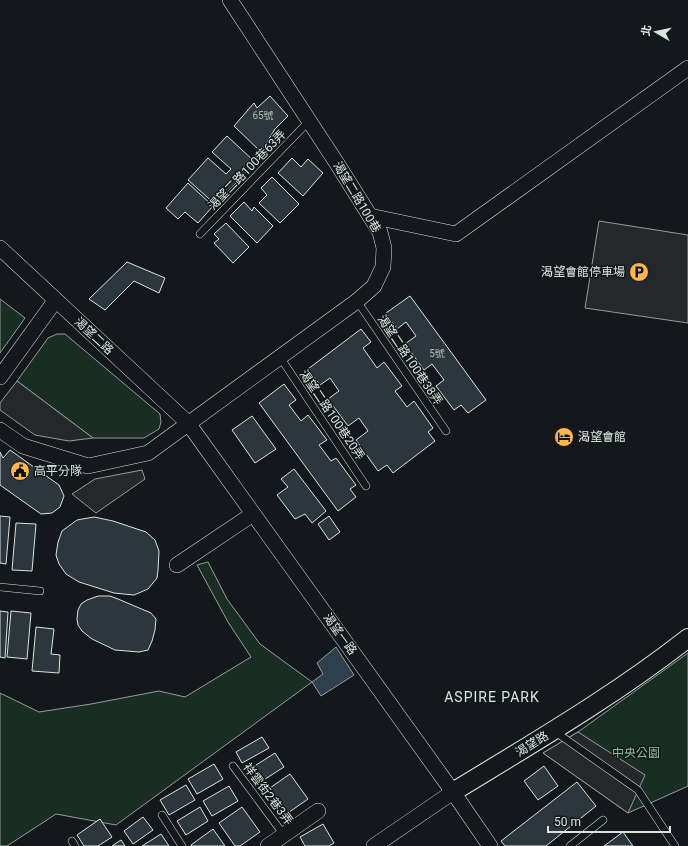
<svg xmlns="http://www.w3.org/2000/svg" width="688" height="846" font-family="Roboto,'Noto Sans TC',sans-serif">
	<rect width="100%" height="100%" fill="#14181c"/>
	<g fill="#1a2d24" stroke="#939e99">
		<path d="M0 299 25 318 0 353Z"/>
		<path d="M57 334H65L160 414 161 422 159 429 144 438H93L17 381 48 338Z"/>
		<path d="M208 562 227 599 260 644 312 682 116 825 56 814 7 846H0V693L39 712 91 704 159 691 185 697 251 657 228 622 197 565Z"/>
		<path d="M688 653V786L686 787 628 813 543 753 578 732Z"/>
	</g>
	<g fill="#24282b" stroke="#939e99">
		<path d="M599 221 688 235V323L585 308Z"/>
		<path d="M17 381 93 438 69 441 35 435 0 410V403Z"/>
		<path d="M142 470 145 479 96 513 72 494 95 479Z"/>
		<path d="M578 732 645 775 628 813 543 753Z"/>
	</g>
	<path fill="#2f3f4d" stroke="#939e99" d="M336 647 354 675 321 696 312 682 323 674 317 663Z"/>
	<g fill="#2c363c" stroke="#d8e6dc">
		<path d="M270 96 288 116 275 129 261 152 234 126 254 103 257 108Z"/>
		<path d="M227 136 255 162 216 205 188 180 208 158 226 174 231 169 212 152Z"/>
		<path d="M292 158 301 167 308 159 323 173 303 196 278 173Z"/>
		<path d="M272 177 299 204 280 223 259 203 267 195 261 188Z"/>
		<path d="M188 183 213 206 198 223 185 212 178 219 166 208Z"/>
		<path d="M244 202 252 211 254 207 273 226 257 243 230 216Z"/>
		<path d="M226 223 249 247 233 263 214 243 219 239 214 234Z"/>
		<path d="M127 262 165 278 159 293 134 281 105 310 89 299Z"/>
		<path d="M410 296 486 400 468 413 461 405 454 410 436 386 444 380 432 364 424 370 405 344 416 336 406 322 397 329 386 313Z"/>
		<path d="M361 329 371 342 363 348 377 368 384 362 402 386 395 391 407 407 414 401 433 428 428 432 435 441 393 473 387 465 378 471 356 440 368 431 359 418 348 426 328 399 339 391 330 378 320 385 308 369Z"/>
		<path d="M284 384 296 400 289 405 301 421 308 415 327 440 319 445 331 461 336 458 356 485 350 489 356 497 338 511 259 403Z"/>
		<path d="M252 416 276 449 255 463 232 430Z"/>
		<path d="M10 450 59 485 64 496 60 507 52 513 41 514 0 485V452L3 458Z"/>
		<path d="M294 469 326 511 312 523 305 514 295 519 277 495 288 487 281 479Z"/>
		<path d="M0 516 10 517 6 564 0 563Z"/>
		<path d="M329 516 340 532 329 540 318 524Z"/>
		<path d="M94 517 113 521 146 532 155 540 159 551 158 570 157 578 148 589 134 595 114 593 79 582 66 574 59 564 56 555 58 542 62 531 77 520Z"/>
		<path d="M16 523 36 524 32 571 12 570Z"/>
		<path d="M98 596H110L118 599 151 613 156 619 155 630 152 641 148 650 139 652 115 650 92 639 82 631 78 625 77 619 78 610 81 604 87 600Z"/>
		<path d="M0 611 8 612 5 658 0 657Z"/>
		<path d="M11 611 31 613 27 659 7 657Z"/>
		<path d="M36 627 54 629 51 654 60 655 59 673 32 671Z"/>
		<path d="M262 737 269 748 242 763 236 752Z"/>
		<path d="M275 753 284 767 262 781 253 767Z"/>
		<path d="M214 764 223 779 197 794 188 779Z"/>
		<path d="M544 766 558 786 538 800 524 781Z"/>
		<path d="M290 774 308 799 285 815 267 790Z"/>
		<path d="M577 782 596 806 546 846H505L501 841Z"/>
		<path d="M186 785 195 800 169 815 160 800Z"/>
		<path d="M229 786 238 801 212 816 203 801Z"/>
		<path d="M200 807 208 821 186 835 177 821Z"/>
		<path d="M242 807 260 832 240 846H235L219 823Z"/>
		<path d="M143 817 153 830 133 844 124 831Z"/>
		<path d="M100 819 112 837 98 846H84L77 835Z"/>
		<path d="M323 824 334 843 329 846H305L300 837Z"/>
		<path d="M213 829 225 846H191V845Z"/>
		<path d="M623 832 633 846H604Z"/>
		<path d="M161 834 169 846H142Z"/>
		<path d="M121 840 125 846H112Z"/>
	</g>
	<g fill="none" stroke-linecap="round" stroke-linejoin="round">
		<defs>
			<g id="service">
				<path d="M200 234 309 121"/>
				<path d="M357 301 446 431"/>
				<path d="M280 357 366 486"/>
				<path d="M0 587 40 591"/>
				<path d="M554 731 638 790 675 846"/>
				<path d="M233 766 284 835"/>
				<path d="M162 815 182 846"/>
				<path d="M72 841 75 846"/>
				<path d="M570 846 603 820"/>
			</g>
			<g id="minor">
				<path d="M370 216 456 234 688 68"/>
				<path d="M0 248 188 423 453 792 490 846"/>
				<path d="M0 377 55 301"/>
				<path d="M0 430 23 446 88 466 148 453 357 301 374 286 383 267 384 248 380 232 338 165 230 0"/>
				<path d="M177 565 253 514"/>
				<path d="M268 846 318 811"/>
				<path d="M374 846 453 792"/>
			</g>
			<path id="tertiary" d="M453 792C533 743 614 696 688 638"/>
		</defs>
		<use href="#service" stroke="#d8e6dc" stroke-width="8"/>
		<use href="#minor" stroke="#d8e6dc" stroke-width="16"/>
		<use href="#tertiary" stroke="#d8e6dc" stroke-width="20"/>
		<use href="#service" stroke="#14181c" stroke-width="7"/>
		<use href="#minor" stroke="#14181c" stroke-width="15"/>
		<use href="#tertiary" stroke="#14181c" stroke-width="18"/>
	</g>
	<defs>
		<symbol id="parking-disc" viewBox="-11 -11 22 22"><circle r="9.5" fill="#ffb74d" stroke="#14181c"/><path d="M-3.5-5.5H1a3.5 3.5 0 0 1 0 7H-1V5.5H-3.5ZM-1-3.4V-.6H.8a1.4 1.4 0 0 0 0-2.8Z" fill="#111"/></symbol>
		<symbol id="hotel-disc" viewBox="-11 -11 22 22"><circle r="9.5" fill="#ffb74d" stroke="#14181c"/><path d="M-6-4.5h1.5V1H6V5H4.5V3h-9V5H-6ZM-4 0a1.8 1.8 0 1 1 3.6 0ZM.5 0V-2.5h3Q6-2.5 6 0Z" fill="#111"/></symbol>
		<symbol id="civic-disc" viewBox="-11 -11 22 22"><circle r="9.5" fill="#ffb74d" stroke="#14181c"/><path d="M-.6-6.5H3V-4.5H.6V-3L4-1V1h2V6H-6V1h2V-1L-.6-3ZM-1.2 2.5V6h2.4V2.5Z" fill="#111"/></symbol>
	</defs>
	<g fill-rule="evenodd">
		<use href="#parking-disc" x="628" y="261" width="22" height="22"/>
		<use href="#hotel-disc" x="553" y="426" width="22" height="22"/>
		<use href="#civic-disc" x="9" y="460" width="22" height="22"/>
	</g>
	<g text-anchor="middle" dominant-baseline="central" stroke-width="3" stroke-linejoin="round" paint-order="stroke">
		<g font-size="10" fill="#adbab4">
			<text x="263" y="115">65號</text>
			<text x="437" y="353">5號</text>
		</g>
		<g font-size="12" fill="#d8e6dc" stroke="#14181c">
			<text transform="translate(247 170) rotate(-46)">渴望二路100巷63弄</text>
			<text transform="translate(357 197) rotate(59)">渴望二路100巷</text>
			<text transform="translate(94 336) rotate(43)">渴望二路</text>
			<text transform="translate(410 360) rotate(56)">渴望二路100巷38弄</text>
			<text transform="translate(332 415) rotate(56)">渴望二路100巷20弄</text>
			<text transform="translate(340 634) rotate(54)">渴望一路</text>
			<text transform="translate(532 744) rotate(-32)">渴望路</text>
			<text transform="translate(268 794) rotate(53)">祥雲街2巷3弄</text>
		</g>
		<g font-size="12" fill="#d8e6dc" stroke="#14181c" text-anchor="start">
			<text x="625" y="272" text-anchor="end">渴望會館停車場</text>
			<text x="578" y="437">渴望會館</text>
			<text x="34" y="471">高平分隊</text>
		</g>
		<g font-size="12" fill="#8ac095" stroke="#14181c">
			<text x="636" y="753">中央公園</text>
		</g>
		<g font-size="14" letter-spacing="1" fill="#d8e6dc" stroke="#14181c">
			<text x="492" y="697">ASPIRE PARK</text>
		</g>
	</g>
	<g transform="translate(656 32) rotate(279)" stroke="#14181c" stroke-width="3" paint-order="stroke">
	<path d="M0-3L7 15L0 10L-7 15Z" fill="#d8e6dc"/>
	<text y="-6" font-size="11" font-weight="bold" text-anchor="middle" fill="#d8e6dc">北</text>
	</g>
	<path d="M548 826v6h122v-6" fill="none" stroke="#d8e6dc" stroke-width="2"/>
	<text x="554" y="826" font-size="12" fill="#d8e6dc" stroke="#14181c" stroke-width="3" paint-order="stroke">50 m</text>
</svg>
